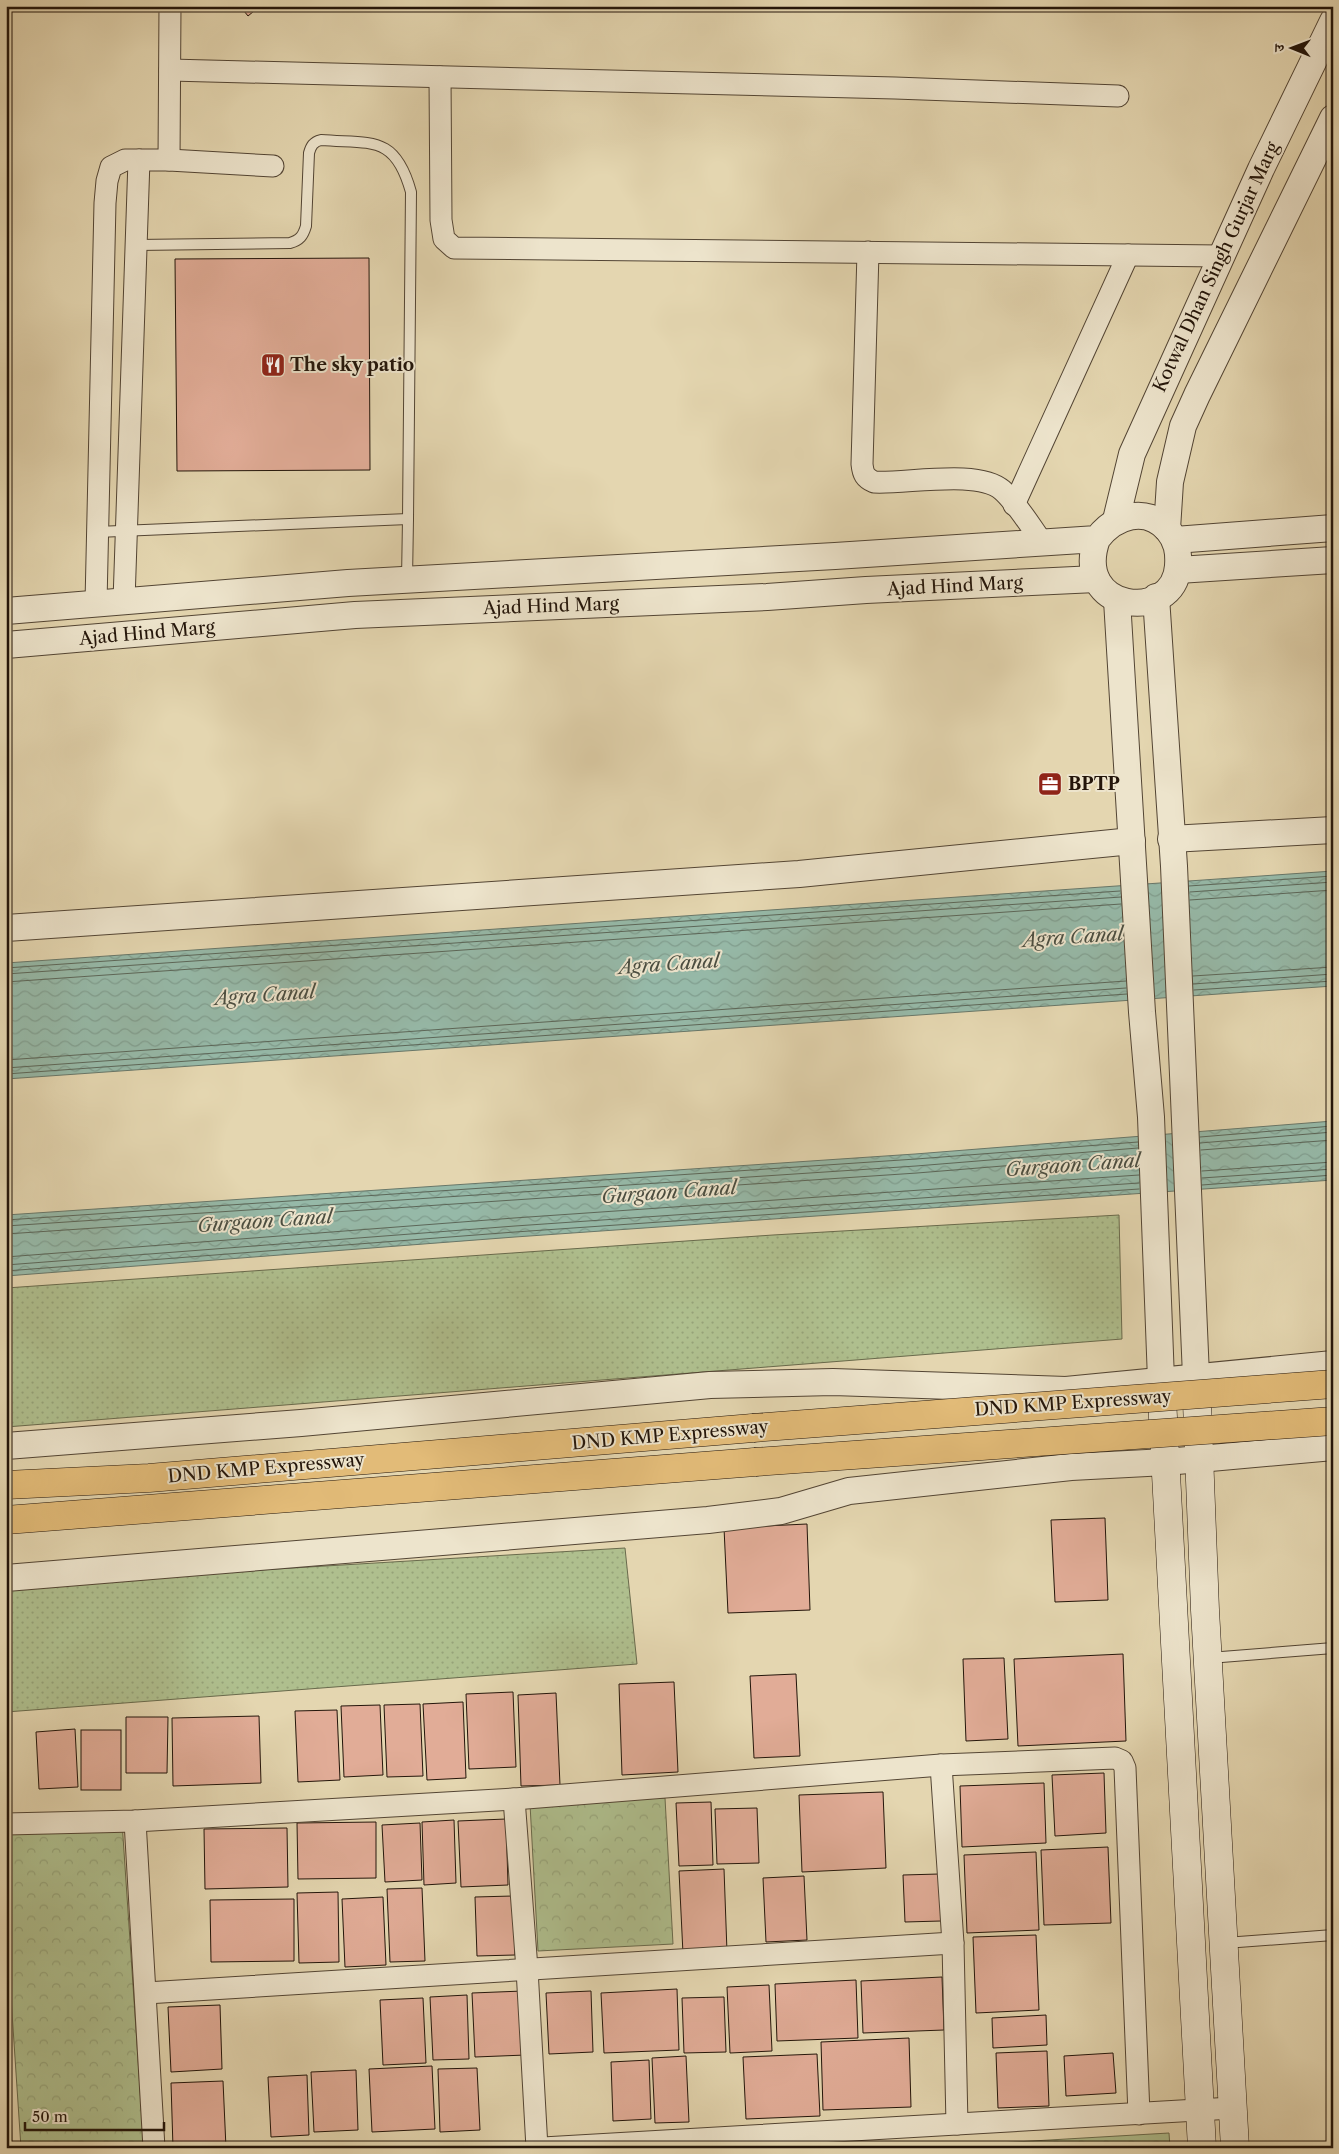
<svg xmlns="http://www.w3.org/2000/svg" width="1339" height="2154" font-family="'Libre Caslon Text','Noto Serif Devanagari',serif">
	<defs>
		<pattern id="grass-dots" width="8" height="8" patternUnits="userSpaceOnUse" patternTransform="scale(1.25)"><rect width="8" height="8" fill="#afbf8e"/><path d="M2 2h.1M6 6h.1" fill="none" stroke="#96a379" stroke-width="1.8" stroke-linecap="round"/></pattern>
		<pattern id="forest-crowns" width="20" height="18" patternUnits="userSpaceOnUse" patternTransform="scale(1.25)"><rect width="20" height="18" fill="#afbf8e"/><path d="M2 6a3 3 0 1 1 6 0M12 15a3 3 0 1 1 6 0" fill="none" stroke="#96a379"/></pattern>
		<pattern id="water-waves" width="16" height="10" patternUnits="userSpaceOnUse" patternTransform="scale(1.25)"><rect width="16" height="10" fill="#96b9a8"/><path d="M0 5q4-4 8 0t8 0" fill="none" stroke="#819e8f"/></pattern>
	</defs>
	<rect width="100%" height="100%" fill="#e4d6b0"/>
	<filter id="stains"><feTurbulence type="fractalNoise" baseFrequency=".004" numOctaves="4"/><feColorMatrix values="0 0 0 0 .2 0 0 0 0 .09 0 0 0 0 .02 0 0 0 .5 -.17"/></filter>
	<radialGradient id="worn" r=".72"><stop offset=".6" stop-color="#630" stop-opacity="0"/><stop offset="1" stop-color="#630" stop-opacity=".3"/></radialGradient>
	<g fill="url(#grass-dots)" stroke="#696a4c">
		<path d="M1119 1215 1122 1339 6 1427V1288L773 1235Z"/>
		<path d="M625 1548 637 1664 6 1712V1588L76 1581Z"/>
	</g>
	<g fill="url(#forest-crowns)" stroke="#696a4c">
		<path d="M665 1798 673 1944 538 1951 530 1804Z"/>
		<path d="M122 1822 144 2148H21L6 1922V1830Z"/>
		<path d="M1169 2133 1170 2148H913Z"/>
	</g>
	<g fill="url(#water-waves)" stroke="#687769">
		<path d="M1333 871V986L6 1079V963Z"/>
		<path d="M1333 1121V1180L515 1237 6 1276V1215L915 1154Z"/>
	</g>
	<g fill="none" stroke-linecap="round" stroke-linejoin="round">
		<g stroke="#5c6759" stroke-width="1">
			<path d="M1189 886 1333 876"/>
			<path d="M1190 892 1333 882"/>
			<path d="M1190 900 1333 890"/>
			<path d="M6 968 1120 891"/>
			<path d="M6 974 1121 897"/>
			<path d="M1193 976 1333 967"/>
			<path d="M6 982 1121 904"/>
			<path d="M1193 984 1333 974"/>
			<path d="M1194 990 1333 981"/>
			<path d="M6 1060 1126 981"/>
			<path d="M6 1068 1126 988"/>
			<path d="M6 1074 1127 994"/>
			<path d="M1200 1137 1333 1126"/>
			<path d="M1200 1143 1333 1132"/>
			<path d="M1201 1150 1333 1140"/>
			<path d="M1202 1171 1333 1162"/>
			<path d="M1202 1178 1333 1169"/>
			<path d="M1202 1185 1333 1175"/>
			<path d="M6 1220 916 1159 1138 1142"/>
			<path d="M6 1226 916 1166 1138 1148"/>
			<path d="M6 1234 917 1173 1138 1155"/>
			<path d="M6 1257 514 1218 1139 1175"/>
			<path d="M6 1265 515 1226 1139 1183"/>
			<path d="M6 1271 515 1232 1139 1189"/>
		</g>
	</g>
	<g fill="#e1ac97" stroke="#23150a">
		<path d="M240 6H260L248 16Z"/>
		<path d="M369 258 370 470 177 471 175 259Z"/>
		<path d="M1105 1518 1108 1600 1055 1602 1051 1520Z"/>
		<path d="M807 1524 810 1610 728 1613 724 1528Z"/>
		<path d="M1123 1654 1126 1741 1018 1746 1014 1659Z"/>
		<path d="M1004 1658 1008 1739 966 1741 963 1659Z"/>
		<path d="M796 1674 800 1756 754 1758 750 1676Z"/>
		<path d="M674 1682 678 1772 622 1775 619 1684Z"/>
		<path d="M513 1692 516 1767 469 1769 466 1694Z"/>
		<path d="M556 1693 560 1785 521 1786 518 1695Z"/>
		<path d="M463 1702 466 1778 427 1780 423 1704Z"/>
		<path d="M420 1704 423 1776 387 1777 384 1705Z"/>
		<path d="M380 1705 383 1775 344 1777 341 1706Z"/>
		<path d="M337 1710 340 1780 298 1782 295 1711Z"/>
		<path d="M259 1716 261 1783 173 1786 172 1718Z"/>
		<path d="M126 1717H168L167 1773H126Z"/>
		<path d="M75 1729 78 1787 39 1789 36 1732Z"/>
		<rect x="81" y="1730" width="40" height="60"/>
		<path d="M1104 1773 1106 1833 1055 1836 1052 1775Z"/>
		<path d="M1044 1783 1046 1843 962 1847 960 1786Z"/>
		<path d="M883 1792 886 1868 802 1872 799 1795Z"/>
		<path d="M711 1802 713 1865 679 1866 676 1803Z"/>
		<path d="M757 1808 759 1863 717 1864 715 1809Z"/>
		<path d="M506 1819 508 1885 461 1887 458 1821Z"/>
		<path d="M454 1820 456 1883 424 1885 422 1822Z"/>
		<path d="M376 1822V1878L298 1879 297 1823Z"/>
		<path d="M420 1823 422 1880 385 1882 382 1825Z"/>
		<path d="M287 1828 288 1887 205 1889 204 1829Z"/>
		<path d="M1108 1847 1111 1923 1044 1925 1041 1850Z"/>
		<path d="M1036 1852 1039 1930 967 1933 964 1855Z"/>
		<path d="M724 1869 727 1952 683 1954 679 1871Z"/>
		<path d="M939 1874 941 1921 905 1922 903 1875Z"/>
		<path d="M804 1876 807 1940 766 1942 763 1878Z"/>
		<path d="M422 1888 425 1961 390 1962 387 1889Z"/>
		<path d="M338 1892 339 1962 299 1963 297 1893Z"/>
		<path d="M513 1896 515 1955 477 1956 475 1897Z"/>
		<path d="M383 1897 386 1965 345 1967 342 1899Z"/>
		<path d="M294 1899V1961L211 1962 210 1900Z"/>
		<path d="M1036 1935 1039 2010 976 2013 973 1937Z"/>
		<path d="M942 1977 944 2030 863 2033 861 1981Z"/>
		<path d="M856 1980 858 2038 777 2041 775 1984Z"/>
		<path d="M769 1985 772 2051 730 2053 727 1987Z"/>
		<path d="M677 1989 679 2050 604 2053 601 1993Z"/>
		<path d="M523 1991 526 2055 475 2057 472 1993Z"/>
		<path d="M591 1991 593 2052 549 2054 546 1993Z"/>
		<path d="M467 1995 469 2059 433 2060 430 1997Z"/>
		<path d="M724 1997 726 2052 684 2053 682 1998Z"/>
		<path d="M423 1998 426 2063 383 2065 380 2000Z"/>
		<path d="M220 2005 222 2069 171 2072 168 2007Z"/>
		<path d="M1046 2015 1047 2045 993 2048 992 2018Z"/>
		<path d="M909 2038 911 2107 823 2110 821 2042Z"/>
		<path d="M1047 2051 1049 2106 998 2108 996 2053Z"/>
		<path d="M1113 2053 1116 2093 1066 2096 1064 2056Z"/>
		<path d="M817 2054 820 2116 746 2119 743 2057Z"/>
		<path d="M686 2056 689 2122 655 2123 652 2058Z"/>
		<path d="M649 2060 651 2119 613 2121 611 2062Z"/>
		<path d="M432 2066 435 2129 372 2132 369 2069Z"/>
		<path d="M477 2068 480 2130 440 2132 438 2069Z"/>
		<path d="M356 2070 358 2130 314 2132 311 2072Z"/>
		<path d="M307 2075 309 2135 271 2137 268 2077Z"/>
		<path d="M223 2081 226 2148H173L171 2083Z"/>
		<path d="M6 2088H11L12 2145H6Z"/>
	</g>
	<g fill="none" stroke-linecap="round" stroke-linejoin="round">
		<defs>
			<g id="service">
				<path d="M97 532 408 519 411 192C395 134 371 144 321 140 313 142 311 146 309 153L306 226C303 236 300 240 290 243L136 245"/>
				<path d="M407 579 408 519"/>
				<path d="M1209 1658 1333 1648"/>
				<path d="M1225 1943 1333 1935"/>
			</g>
			<g id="minor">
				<path d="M170 70 895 88 1118 96"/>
				<path d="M440 77 441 220 444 239 454 248 1221 256"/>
				<path d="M169 160 170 6"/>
				<path d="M868 252 862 464C863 474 865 478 874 482 906 484 978 469 1002 490 1016 502 1031 527 1042 542"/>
				<path d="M1014 505 1128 255"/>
				<path d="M124 601 139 160"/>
				<path d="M96 603 105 203 107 181 111 167 125 160H169L273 166"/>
				<path d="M941 1765 953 1943 957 2124"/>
				<path d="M514 1799 527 1969 537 2148"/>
				<path d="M135 1821 154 2148"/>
				<path d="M6 1824 135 1821 514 1799 941 1765 1115 1758 1122 1761 1125 1768 1139 2114"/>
				<path d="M146 1993 953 1943"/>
				<path d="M543 2148 1232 2108"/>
			</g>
			<g id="tertiary">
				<path d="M1116 520 1132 454 1261 169 1333 21"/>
				<path d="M1167 529 1170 482 1183 426 1197 395 1333 118"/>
				<path d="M1175 540 1333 528"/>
				<path d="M1178 570 1333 560"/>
				<path d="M1156 597 1174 866 1196 1376"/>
				<path d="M1117 600 1142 1012 1151 1117 1161 1380"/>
				<path d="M6 611 348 583 835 556 1097 539C1114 516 1146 505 1168 530 1177 541 1179 552 1178 566 1174 624 1071 612 1097 539"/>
				<path d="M6 645 355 615 767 597 866 590 1096 579"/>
				<path d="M1171 839 1333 830"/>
				<path d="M6 928 799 874 1132 841"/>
				<path d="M6 1446 301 1423 710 1385 833 1382 1066 1390 1333 1364"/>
				<path d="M6 1578 708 1520 781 1511 849 1491 1071 1467 1166 1462 1333 1447"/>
			</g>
			<g id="secondary">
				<path d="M1196 1376 1205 1610 1235 2148"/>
				<path d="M1161 1380 1202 2148"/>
			</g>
			<g id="trunk">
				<path d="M6 1485 149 1478 753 1428"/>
				<path d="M6 1520 755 1462"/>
			</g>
		</defs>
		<use href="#service" stroke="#534534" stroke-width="12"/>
		<use href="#minor" stroke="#534534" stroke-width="23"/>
		<use href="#tertiary" stroke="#534534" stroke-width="28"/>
		<use href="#secondary" stroke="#23150a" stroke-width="29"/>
		<use href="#trunk" stroke="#23150a" stroke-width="29"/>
		<use href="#service" stroke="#ede4cc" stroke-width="10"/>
		<use href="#minor" stroke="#ede4cc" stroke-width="21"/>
		<use href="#tertiary" stroke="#ede4cc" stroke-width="26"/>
		<use href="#secondary" stroke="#ede4cc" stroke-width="28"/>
		<use href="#trunk" stroke="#e2bb78" stroke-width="28"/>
		<defs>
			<g id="trunk-bridge">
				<path d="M753 1428 1333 1384"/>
				<path d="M755 1462 1333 1421"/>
			</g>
		</defs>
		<use href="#trunk-bridge" stroke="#23150a" stroke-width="29" stroke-linecap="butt"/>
		<use href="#trunk-bridge" stroke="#e2bb78" stroke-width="28"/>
	</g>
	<defs>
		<symbol id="restaurant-square" viewBox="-11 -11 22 22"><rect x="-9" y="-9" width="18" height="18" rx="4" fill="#8f2418" stroke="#ede4cc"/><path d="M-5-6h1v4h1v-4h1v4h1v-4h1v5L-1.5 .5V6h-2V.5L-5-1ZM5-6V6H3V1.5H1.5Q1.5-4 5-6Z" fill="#fff"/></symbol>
		<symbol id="office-square" viewBox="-11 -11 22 22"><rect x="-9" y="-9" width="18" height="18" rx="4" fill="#8f2418" stroke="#ede4cc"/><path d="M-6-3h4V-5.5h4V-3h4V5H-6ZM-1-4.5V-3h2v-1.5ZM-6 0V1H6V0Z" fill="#fff"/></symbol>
	</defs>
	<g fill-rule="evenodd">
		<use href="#restaurant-square" x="259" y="351" width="28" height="28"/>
		<use href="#office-square" x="1036" y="770" width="28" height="28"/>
	</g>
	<g text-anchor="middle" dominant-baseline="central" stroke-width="4" stroke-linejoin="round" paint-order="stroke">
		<g font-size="18" fill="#23150a" stroke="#ede4cc">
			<text transform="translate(1216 267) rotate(-65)">Kotwal Dhan Singh Gurjar Marg</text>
			<text transform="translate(955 586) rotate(-3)">Ajad Hind Marg</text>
			<text transform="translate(551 606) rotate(-2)">Ajad Hind Marg</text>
			<text transform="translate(147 633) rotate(-5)">Ajad Hind Marg</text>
			<text transform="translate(1073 1403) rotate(-4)">DND KMP Expressway</text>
			<text transform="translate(670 1435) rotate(-5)">DND KMP Expressway</text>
			<text transform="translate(266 1468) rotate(-5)">DND KMP Expressway</text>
		</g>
		<g font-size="18" font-weight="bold" fill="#23150a" stroke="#ede4cc" text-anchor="start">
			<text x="290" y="365">The sky patio</text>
			<text x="1068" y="784">BPTP</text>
		</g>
		<g font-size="19" font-style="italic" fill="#4b4e41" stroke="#ede4cc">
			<text transform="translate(1073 937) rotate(-4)">Agra Canal</text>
			<text transform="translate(669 964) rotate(-4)">Agra Canal</text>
			<text transform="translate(265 995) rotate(-4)">Agra Canal</text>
			<text transform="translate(1073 1165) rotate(-4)">Gurgaon Canal</text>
			<text transform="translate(669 1192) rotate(-4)">Gurgaon Canal</text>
			<text transform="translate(265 1221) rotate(-4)">Gurgaon Canal</text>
		</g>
	</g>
	<rect width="1339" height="2154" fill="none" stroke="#e4d6b0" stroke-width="25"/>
	<rect x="8" y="8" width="1324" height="2139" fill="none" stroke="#23150a" stroke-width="2.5"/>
	<rect x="12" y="12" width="1314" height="2129" fill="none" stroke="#23150a"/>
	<g transform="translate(1292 48) rotate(271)" stroke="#ede4cc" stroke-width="4" paint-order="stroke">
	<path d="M0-4L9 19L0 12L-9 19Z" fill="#23150a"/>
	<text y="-8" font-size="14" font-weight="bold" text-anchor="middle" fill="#23150a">उ</text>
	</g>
	<path d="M25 2122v8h139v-8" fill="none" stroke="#23150a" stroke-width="2.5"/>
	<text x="32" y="2122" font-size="15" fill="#23150a" stroke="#ede4cc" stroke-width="4" paint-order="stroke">50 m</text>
	<rect width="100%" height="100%" filter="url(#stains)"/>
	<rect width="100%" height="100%" fill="url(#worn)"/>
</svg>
